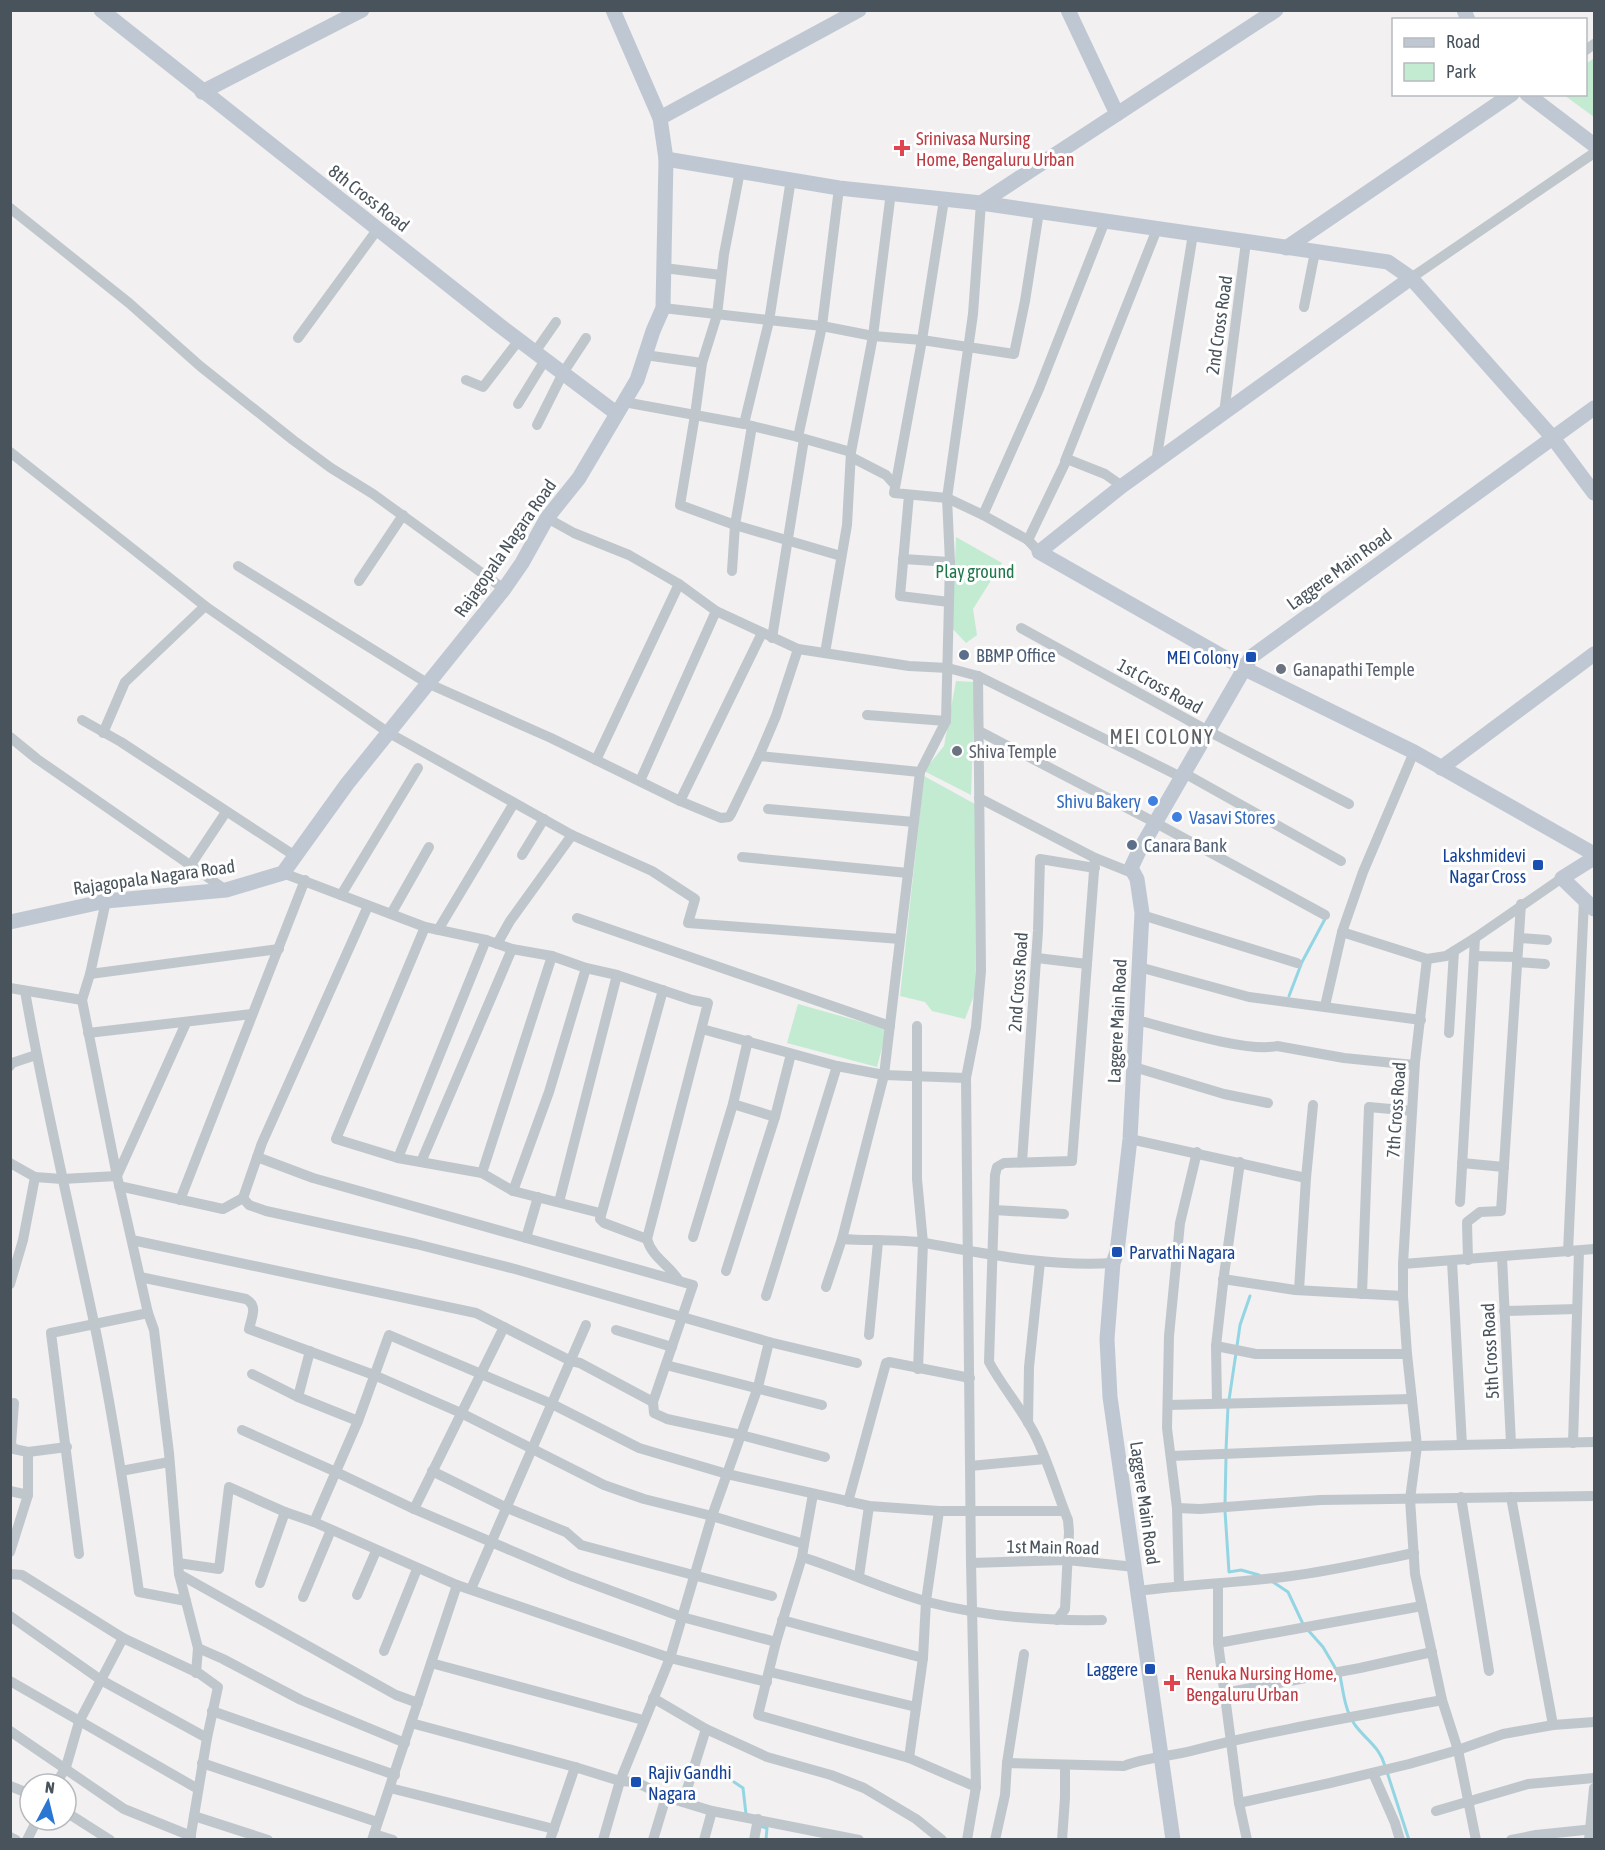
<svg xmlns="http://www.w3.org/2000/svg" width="1605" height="1850" font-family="'Asap Condensed',sans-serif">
	<rect width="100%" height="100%" fill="#f2f0f0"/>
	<g fill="#c3ebd2">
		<path d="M1594 58V117L1564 95 1586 94V64Z"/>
		<path d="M956 537 1002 563 973 609 977 635 966 643 952 628Z"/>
		<path d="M956 681 975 682 971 795 924 771 944 746Z"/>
		<path d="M924 776 975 804 976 990 965 1019 932 1011 925 1002 900 996Z"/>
		<path d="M798 1004 887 1029 877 1067 787 1043Z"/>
	</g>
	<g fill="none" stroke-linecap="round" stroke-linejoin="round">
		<g stroke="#94d5e4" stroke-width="3">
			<path d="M1289 996 1302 962 1325 919"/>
			<path d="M1237 1346 1240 1325 1250 1296"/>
			<path d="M1229 1400 1236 1353"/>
			<path d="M1226 1450 1228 1406"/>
			<path d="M1225 1504 1226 1457"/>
			<path d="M1225 1511 1229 1572 1241 1570 1259 1575"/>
			<path d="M1273 1582 1288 1592 1303 1624"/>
			<path d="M1307 1629 1323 1647 1336 1669"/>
			<path d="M1340 1675C1343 1691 1345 1711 1355 1725 1367 1741 1379 1746 1385 1766"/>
			<path d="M1387 1772 1409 1840"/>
			<path d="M734 1782 743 1788 746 1814"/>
			<path d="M760 1826 767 1828 766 1840"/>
		</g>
		<g stroke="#bfc7cd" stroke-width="10">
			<path d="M1586 50 1594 44"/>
			<path d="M791 179 769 321 744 424 695 415 680 505 735 525 841 556"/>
			<path d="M839 188 822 326 798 437 851 452"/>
			<path d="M944 200 922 340 894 493 947 498 983 515 1028 540 1039 552"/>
			<path d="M981 203 973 314 947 498 950 562 946 721 920 772 884 1075 842 1239C869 1241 899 1239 925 1243 988 1254 1049 1267 1113 1263"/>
			<path d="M10 208 129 303 200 366 293 440 331 468 373 494 504 589"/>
			<path d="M664 268 721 275"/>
			<path d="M1411 278 1594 153"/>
			<path d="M1304 307 1315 252"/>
			<path d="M663 308 822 326 873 336 922 340 1014 354 1025 301 1039 212"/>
			<path d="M298 338 377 230"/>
			<path d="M535 352 556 322"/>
			<path d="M645 355 702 363"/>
			<path d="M466 380 483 387 519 340"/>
			<path d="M624 402 695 415 702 363 717 315 724 254 740 171"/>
			<path d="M518 404 545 360"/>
			<path d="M1224 413 1246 242"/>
			<path d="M537 425 563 373 586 338"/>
			<path d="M748 425 798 437"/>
			<path d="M10 452 205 606 389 733 572 835 652 871 695 899 688 923 900 939"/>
			<path d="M851 457 886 475 895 485"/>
			<path d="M1065 461 1157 229"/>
			<path d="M1156 462 1193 234"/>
			<path d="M909 495 900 596 949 602"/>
			<path d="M983 515 1039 389 1105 221"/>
			<path d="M547 518 574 533 629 555 679 584 716 611 798 649 909 666 948 668 978 676 1181 777"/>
			<path d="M1028 540 1067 459 1105 474 1122 486"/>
			<path d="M903 559 950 562"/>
			<path d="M238 566 427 683 551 738 680 801 721 818 729 817 731 814 759 756 776 716 798 649"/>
			<path d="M732 571 735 525 752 426"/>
			<path d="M359 581 403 515"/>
			<path d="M1021 628 1208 731 1349 804"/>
			<path d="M772 638 804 439"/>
			<path d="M825 653 847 525 851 452 873 336 891 192"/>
			<path d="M867 715 946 721"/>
			<path d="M82 720 121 742 295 856"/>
			<path d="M979 731 1156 823 1325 915"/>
			<path d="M103 733 125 682 205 606"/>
			<path d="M10 737 37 759 226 890"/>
			<path d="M759 756 920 772"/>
			<path d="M596 760 679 584"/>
			<path d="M1184 773 1341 861"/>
			<path d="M640 781 716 611"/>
			<path d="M979 798 1095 858 1135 874"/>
			<path d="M680 801 762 633"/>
			<path d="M768 809 914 822"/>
			<path d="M522 855 544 819"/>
			<path d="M742 857 908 873"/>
			<path d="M190 866 226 812"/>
			<path d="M283 873 425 927 486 940 512 949 552 956 586 968 617 975 692 1000 708 1003 647 1239"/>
			<path d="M341 895 418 768"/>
			<path d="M106 901 90 974 82 1000 117 1176 148 1313 154 1330 169 1453 179 1574 198 1648 196 1673"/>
			<path d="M391 914 429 847"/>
			<path d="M1142 915 1297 963"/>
			<path d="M577 918 890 1026"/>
			<path d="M425 927 336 1139 398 1158 482 1173 513 1191 600 1213"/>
			<path d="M438 930 514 803"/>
			<path d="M1342 932 1427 959 1446 956 1475 938 1562 878"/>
			<path d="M1519 938 1547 940"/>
			<path d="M497 944 510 921 572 835"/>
			<path d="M1474 956 1517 957"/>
			<path d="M1037 958 1087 964"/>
			<path d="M1427 959 1415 1062 1403 1264V1296L1407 1354 1417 1446 1410 1499 1415 1574 1442 1700 1458 1750 1476 1840"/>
			<path d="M1517 962 1545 964"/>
			<path d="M1139 967 1249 997 1421 1020"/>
			<path d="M90 974 279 949"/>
			<path d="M10 988 82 1000"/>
			<path d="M663 990 600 1219 604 1223 647 1239C652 1258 670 1265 679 1281"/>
			<path d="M25 991C45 1107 73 1222 97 1337 114 1422 127 1507 139 1592L186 1601"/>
			<path d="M1325 1006 1342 932 1363 872 1414 752"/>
			<path d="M1137 1020C1168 1028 1248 1053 1277 1046L1344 1058 1414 1065"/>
			<path d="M917 1026V1179L923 1243 918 1369"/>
			<path d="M702 1029 837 1066 884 1075 966 1078"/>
			<path d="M88 1033 252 1014"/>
			<path d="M1449 1033 1454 951"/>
			<path d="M10 1066 12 1063 36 1055"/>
			<path d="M1134 1067 1224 1094 1268 1103"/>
			<path d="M733 1104 775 1117"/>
			<path d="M1130 1139 1306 1178"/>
			<path d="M257 1157 313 1178 693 1285 653 1402 654 1413 667 1419 741 1435 825 1457"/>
			<path d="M398 1158 486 940"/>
			<path d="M421 1162 512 949"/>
			<path d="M1022 1162 1038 931 1040 859 1095 868"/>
			<path d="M10 1163 35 1177 62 1179 117 1176 186 1023"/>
			<path d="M1462 1163 1504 1167"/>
			<path d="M482 1173 552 956"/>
			<path d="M119 1186 223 1209 243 1198"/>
			<path d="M513 1191 549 1092 586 968"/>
			<path d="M243 1198 249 1205 266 1211 416 1244 515 1269 769 1342 857 1363"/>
			<path d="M243 1198 262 1143 368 906"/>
			<path d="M180 1200 305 880"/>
			<path d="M559 1202 617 975"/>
			<path d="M1460 1202 1475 938"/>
			<path d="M994 1210 1064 1214"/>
			<path d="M693 1237 733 1104 748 1040"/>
			<path d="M526 1238 538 1197"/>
			<path d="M132 1240 476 1313 571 1361 580 1363 653 1402"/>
			<path d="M1568 1252 1584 900"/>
			<path d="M1502 1257 1511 1444"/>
			<path d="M1468 1260 1467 1222 1480 1212 1501 1211 1521 904"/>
			<path d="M1452 1261 1462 1445"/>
			<path d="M1403 1264 1594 1249"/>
			<path d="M726 1271 775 1117 791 1054"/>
			<path d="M140 1277 246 1299C258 1306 252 1316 249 1329L374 1375 461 1413 604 1485 644 1499 712 1516 804 1544 802 1557C844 1570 885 1590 928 1602 985 1617 1043 1621 1102 1620"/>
			<path d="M1223 1279 1295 1290 1403 1296"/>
			<path d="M10 1284 23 1240 35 1177"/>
			<path d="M826 1287 842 1239"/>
			<path d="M1299 1290 1306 1178 1313 1105"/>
			<path d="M1362 1294 1369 1107 1412 1111"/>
			<path d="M766 1296 837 1066"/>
			<path d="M1504 1311 1577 1309"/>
			<path d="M616 1330 672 1347"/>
			<path d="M869 1335 878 1242"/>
			<path d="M1216 1346 1256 1354H1407"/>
			<path d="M666 1365 822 1405"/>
			<path d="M252 1374 298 1397 358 1421"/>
			<path d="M298 1397 310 1351"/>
			<path d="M14 1403 11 1444 14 1449 28 1452 67 1447"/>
			<path d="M1217 1403 1216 1346 1224 1275 1240 1162"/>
			<path d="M1168 1405 1412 1399"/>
			<path d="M1028 1423 1029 1367 1040 1262"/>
			<path d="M242 1430 336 1472 414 1509 571 1576 682 1617 776 1642"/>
			<path d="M1573 1443 1579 1251"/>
			<path d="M1171 1456 1417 1446 1594 1442"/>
			<path d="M970 1466 1045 1459"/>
			<path d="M121 1471 169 1462"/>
			<path d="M432 1471 505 1507 566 1532 581 1545 772 1596"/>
			<path d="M10 1491 28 1495"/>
			<path d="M1461 1497 1489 1671"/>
			<path d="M1511 1497 1553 1725"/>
			<path d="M848 1502 886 1363 889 1362 970 1378"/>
			<path d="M1177 1508 1200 1509 1320 1500 1594 1496"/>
			<path d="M414 1509 504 1327"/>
			<path d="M314 1522 358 1421 389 1335 552 1404 639 1448 727 1474 869 1506 939 1511H1064"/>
			<path d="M804 1544 813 1494"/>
			<path d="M10 1552 28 1495V1452"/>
			<path d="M79 1554 51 1333 148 1313"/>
			<path d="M802 1557 776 1642 758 1715 909 1758 976 1787"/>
			<path d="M178 1563 219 1569 229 1487 285 1512 314 1522 457 1585 670 1658 767 1682"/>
			<path d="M971 1563 1067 1560 1135 1567"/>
			<path d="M10 1574 22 1575 123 1638 200 1674 218 1687 207 1738 190 1840"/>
			<path d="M179 1574 396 1695 418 1703"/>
			<path d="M859 1576 869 1506"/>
			<path d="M260 1583 285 1512"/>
			<path d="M1218 1584V1643L1239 1803 1247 1840"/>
			<path d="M1179 1585 1177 1508 1167 1428 1169 1336 1180 1223 1197 1152"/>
			<path d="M471 1589C509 1501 548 1413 586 1325"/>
			<path d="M1138 1591C1189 1584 1240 1583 1291 1576 1332 1571 1373 1561 1414 1553"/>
			<path d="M357 1595 376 1551"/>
			<path d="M303 1597 331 1530"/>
			<path d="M10 1616 101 1680 207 1738"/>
			<path d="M782 1620 923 1658"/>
			<path d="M1057 1620 1065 1609 1069 1532 1068 1520C1057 1493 1049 1464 1036 1437 1023 1410 1003 1388 989 1362L995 1175 997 1167 1004 1163 1072 1161 1095 858"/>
			<path d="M1218 1643 1422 1606"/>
			<path d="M198 1648 223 1659 301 1700 405 1743"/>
			<path d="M384 1651 417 1569"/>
			<path d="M431 1663 643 1720"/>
			<path d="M770 1672 916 1707"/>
			<path d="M10 1681 198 1789"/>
			<path d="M1224 1693 1360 1668 1432 1652"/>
			<path d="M653 1698 706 1729 683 1802"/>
			<path d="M212 1711 395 1775"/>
			<path d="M411 1723 575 1767 620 1781 636 1782 666 1797 712 1811 859 1840"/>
			<path d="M706 1729 767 1757 831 1775 864 1788 916 1819 942 1840"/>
			<path d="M10 1731 124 1809 191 1836"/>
			<path d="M909 1758 923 1658 926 1601 939 1511"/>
			<path d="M202 1763 377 1822"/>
			<path d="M1007 1763 1024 1654"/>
			<path d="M1373 1773 1395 1823 1400 1840"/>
			<path d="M56 1784 66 1767 79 1722 123 1638"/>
			<path d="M10 1786 30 1794"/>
			<path d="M390 1788 554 1829"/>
			<path d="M1239 1803 1330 1783 1409 1764 1458 1750 1503 1734 1553 1725 1594 1722"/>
			<path d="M1436 1811 1528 1784 1594 1778"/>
			<path d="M66 1812 110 1840"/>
			<path d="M194 1816 268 1840"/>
			<path d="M374 1834 393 1840"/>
			<path d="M10 1837 16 1840"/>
			<path d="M27 1840 37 1820"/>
			<path d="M372 1840 457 1585"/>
			<path d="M550 1840 575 1767"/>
			<path d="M603 1840 620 1781 670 1658 712 1516 758 1387 769 1342"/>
			<path d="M653 1840 666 1797"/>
			<path d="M704 1840 712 1811"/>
			<path d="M754 1840 758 1819"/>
			<path d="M967 1840 976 1787 971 1563 966 1078 976 1027 981 971 978 676"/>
			<path d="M995 1840 1005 1795 1007 1763 1124 1766C1142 1758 1171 1756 1191 1751 1274 1730 1358 1716 1442 1700"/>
			<path d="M1062 1840 1065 1798V1765"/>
			<path d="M1511 1840 1536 1835 1594 1829"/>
			<path d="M1589 1840 1594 1788"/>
		</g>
		<g stroke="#bfc8d2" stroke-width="15">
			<path d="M101 10 499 325 616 413"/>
			<path d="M1068 10 1117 114"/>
			<path d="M1464 10 1468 20"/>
			<path d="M202 92 362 10"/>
			<path d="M1527 94 1594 145"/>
			<path d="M660 118 859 10"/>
			<path d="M666 159 839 188 981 203 1388 262 1411 278 1553 438 1594 493"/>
			<path d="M981 203 1276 10"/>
			<path d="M1286 248 1512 94"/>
			<path d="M1411 278 1122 486 1039 552 1243 668 1414 752 1594 854"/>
			<path d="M1441 768 1594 654"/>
			<path d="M1594 858 1562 878 1594 909"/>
			<path d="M10 922 106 901 226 890 283 873 347 784 504 589 522 563 547 518 579 478 637 380 653 331 663 308 666 159 660 118 613 10"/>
			<path d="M1173 1840 1110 1397 1107 1339 1113 1263 1117 1252 1130 1139 1142 913 1137 879 1131 868 1139 851 1251 657 1594 408"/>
		</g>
	</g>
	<g fill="#e0444e" stroke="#fff" stroke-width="2">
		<path d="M899 139h6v6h6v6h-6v6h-6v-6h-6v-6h6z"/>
		<path d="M1169 1674h6v6h6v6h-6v6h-6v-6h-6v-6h6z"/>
	</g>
	<g fill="#5c6f8a" stroke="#fff" stroke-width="2">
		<circle cx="964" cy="655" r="6"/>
		<circle cx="1132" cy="845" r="6"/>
	</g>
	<g fill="#1a4fb4" stroke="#fff" stroke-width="2">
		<rect x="1245" y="651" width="12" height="12" rx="3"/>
		<rect x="1532" y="859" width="12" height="12" rx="3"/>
		<rect x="1111" y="1246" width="12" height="12" rx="3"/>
		<rect x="1144" y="1663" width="12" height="12" rx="3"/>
		<rect x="630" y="1776" width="12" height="12" rx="3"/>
	</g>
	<g fill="#6b7280" stroke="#fff" stroke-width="2">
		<circle cx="1281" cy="669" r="6"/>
		<circle cx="957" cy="751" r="6"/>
	</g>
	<g fill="#3f7fe0" stroke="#fff" stroke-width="2">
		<circle cx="1153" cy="801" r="6"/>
		<circle cx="1177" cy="817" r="6"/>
	</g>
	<g text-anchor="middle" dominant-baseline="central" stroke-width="6" stroke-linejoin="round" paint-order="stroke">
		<g font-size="18" fill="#be3a42" stroke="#fff" text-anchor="start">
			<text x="916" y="138">Srinivasa Nursing<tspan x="916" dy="21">Home, Bengaluru Urban</tspan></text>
			<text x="1186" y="1673">Renuka Nursing Home,<tspan x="1186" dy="21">Bengaluru Urban</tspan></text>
		</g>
		<g font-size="18" fill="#49535c" stroke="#fff">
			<text transform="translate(369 198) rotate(38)">8th Cross Road</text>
			<text transform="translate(1219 325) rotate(-82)">2nd Cross Road</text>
			<text transform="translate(505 548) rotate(-55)">Rajagopala Nagara Road</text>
			<text transform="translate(1339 569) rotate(-36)">Laggere Main Road</text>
			<text transform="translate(1160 686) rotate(29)">1st Cross Road</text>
			<text transform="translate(154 877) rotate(-8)">Rajagopala Nagara Road</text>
			<text transform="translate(1018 982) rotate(-86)">2nd Cross Road</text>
			<text transform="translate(1117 1021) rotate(-87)">Laggere Main Road</text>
			<text transform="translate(1396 1110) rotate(-86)">7th Cross Road</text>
			<text transform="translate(1490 1351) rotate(-93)">5th Cross Road</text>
			<text transform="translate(1145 1503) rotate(82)">Laggere Main Road</text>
			<text transform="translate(1053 1547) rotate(1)">1st Main Road</text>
		</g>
		<g font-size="18" fill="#20774a" stroke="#fff">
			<text x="975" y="571">Play ground</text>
		</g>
		<g font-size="18" fill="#4e5e75" stroke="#fff" text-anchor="start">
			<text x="976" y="655">BBMP Office</text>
			<text x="1144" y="845">Canara Bank</text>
		</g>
		<g font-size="18" fill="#164399" stroke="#fff" text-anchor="end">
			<text x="1239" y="657">MEI Colony</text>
			<text x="1526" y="855">Lakshmidevi<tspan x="1526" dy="21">Nagar Cross</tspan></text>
			<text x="1129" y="1252" text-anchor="start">Parvathi Nagara</text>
			<text x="1138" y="1669">Laggere</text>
			<text x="648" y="1772" text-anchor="start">Rajiv Gandhi<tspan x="648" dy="21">Nagara</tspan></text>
		</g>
		<g font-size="18" fill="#5b616d" stroke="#fff" text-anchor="start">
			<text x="1293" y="669">Ganapathi Temple</text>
			<text x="969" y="751">Shiva Temple</text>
		</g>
		<g font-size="18" fill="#366cbe" stroke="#fff" text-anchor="end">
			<text x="1141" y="801">Shivu Bakery</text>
			<text x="1189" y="817" text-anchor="start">Vasavi Stores</text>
		</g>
		<g font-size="20" letter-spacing="1.5" fill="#5d6064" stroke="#fff">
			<text x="1162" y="736">MEI COLONY</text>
		</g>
	</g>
	<rect width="1605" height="1850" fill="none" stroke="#49535c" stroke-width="24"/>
	<rect x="1392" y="18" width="195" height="78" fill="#ffffff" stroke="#b6babe" stroke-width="1.5"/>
	<rect x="1404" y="38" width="30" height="9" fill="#bfc8d2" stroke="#b6babe" stroke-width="1.5"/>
	<text x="1446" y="48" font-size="18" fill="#49535c">Road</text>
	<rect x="1404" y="63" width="30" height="18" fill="#c3ebd2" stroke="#b6babe" stroke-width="1.5"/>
	<text x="1446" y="78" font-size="18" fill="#49535c">Park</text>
	<g transform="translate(48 1802) rotate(7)"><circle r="28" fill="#ffffff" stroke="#b6babe" stroke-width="1.5"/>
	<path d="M0-4.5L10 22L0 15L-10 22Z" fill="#2977d3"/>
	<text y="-9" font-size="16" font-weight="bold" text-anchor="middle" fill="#49535c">N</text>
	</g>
</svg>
